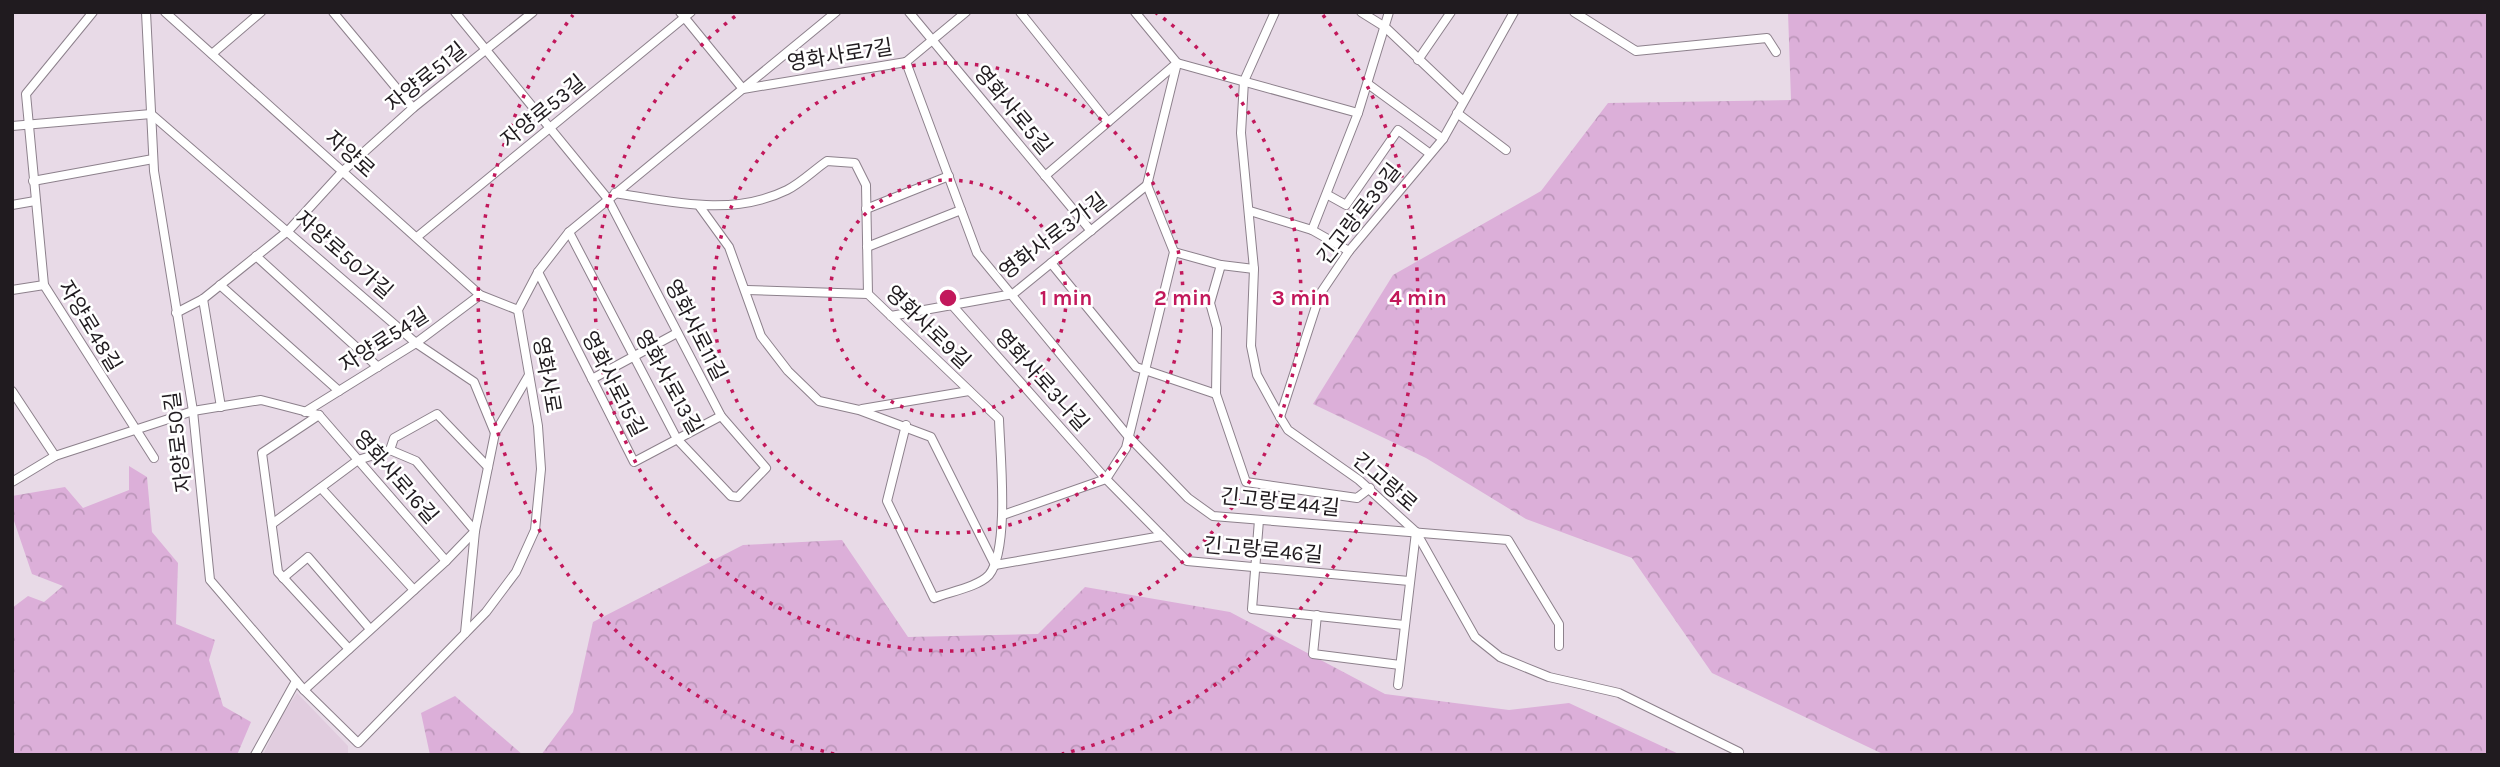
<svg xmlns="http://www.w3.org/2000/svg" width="2500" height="767" font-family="Karla,'Noto Sans KR',sans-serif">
	<defs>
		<pattern id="forest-crowns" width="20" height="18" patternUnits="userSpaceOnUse" patternTransform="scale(1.75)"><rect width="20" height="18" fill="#dcafd9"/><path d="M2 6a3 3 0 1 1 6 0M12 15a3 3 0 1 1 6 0" fill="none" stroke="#bc96ba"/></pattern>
	</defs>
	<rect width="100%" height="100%" fill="#e8dae7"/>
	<path fill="#e1cddf" d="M297 693 348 746V755H263L280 719Z"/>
	<g fill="url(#forest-crowns)">
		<path d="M1788 12H2488V755H1885L1712 673 1632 558 1526 519 1426 458 1313 404 1393 275 1541 191 1608 103 1791 100Z"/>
		<path d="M129 466 147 477 152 532 178 563 176 624 215 640 209 660 223 706 251 722 237 755H12V608L28 596 44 602 63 586 32 574 12 515V496L65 487 83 508 129 490Z"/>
		<path d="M842 540 908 637 1038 634 1085 587 1230 612 1385 694 1509 710 1569 703 1681 755H541L573 712 593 622 743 545Z"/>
		<path d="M455 696 523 755H430L421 713Z"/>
	</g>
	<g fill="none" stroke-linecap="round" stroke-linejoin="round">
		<defs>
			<g id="street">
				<path d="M93 12 26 94 44 285 154 458"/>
				<path d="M146 12 154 171 193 411 210 580 304 690 358 743 486 612 516 572 535 530 541 469 538 426 518 310 538 272 569 232 836 12"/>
				<path d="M165 12 480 295 518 310"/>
				<path d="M333 12 413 108"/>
				<path d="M455 12 608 199 721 416 766 468 738 497 731 496 677 439 569 232"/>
				<path d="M680 12 743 89 906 62"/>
				<path d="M909 12 1091 231"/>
				<path d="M1020 12 1108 122"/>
				<path d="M1135 12 1177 63 1358 113"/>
				<path d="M1275 12 1244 81 1241 133 1254 269 1251 346 1257 375 1280 417 1288 430 1359 480 1416 532 1475 637 1500 657 1549 677 1619 693 1739 752"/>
				<path d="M1361 12 1385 27 1462 100"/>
				<path d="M1574 12 1636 51 1767 38 1776 52"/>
				<path d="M212 54 261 12"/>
				<path d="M1418 60 1451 12"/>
				<path d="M906 62 977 253 1128 436 1188 498 1213 516 1508 540 1559 624V646"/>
				<path d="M906 62 966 12"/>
				<path d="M1368 84 1443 139"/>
				<path d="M1457 113 1506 150"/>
				<path d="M12 126 151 114 416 343 474 382 495 433"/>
				<path d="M1045 176 1177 63"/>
				<path d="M33 181 153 159"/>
				<path d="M615 193C673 202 732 217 787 190 801 183 814 170 827 161L855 163 866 185 868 294 999 419C1000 453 1010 549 989 575 978 587 949 592 934 598L887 501 906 425"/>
				<path d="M1328 195 1346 205 1398 130 1429 153"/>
				<path d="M12 205 35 201"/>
				<path d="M700 207 729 247 761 336 788 371 819 401 859 410 931 437 995 565"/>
				<path d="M866 209 949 176"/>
				<path d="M1250 211 1312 230 1349 251"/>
				<path d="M1312 230 1358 113 1389 12"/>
				<path d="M417 237 691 12"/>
				<path d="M867 247 961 210"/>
				<path d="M1174 252 1221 265 1254 269"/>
				<path d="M256 256 378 367"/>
				<path d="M1051 263 1136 367 1216 394"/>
				<path d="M1221 265 1210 303 1217 328 1216 394 1246 482 1357 498 1370 488"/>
				<path d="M538 272 634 462 721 416"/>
				<path d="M220 285 339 391"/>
				<path d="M12 290 44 285"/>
				<path d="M747 290 868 294"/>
				<path d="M203 299 221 407"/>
				<path d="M952 305 1106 479 1187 561 1409 581"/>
				<path d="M176 313 203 299 289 230 343 171 413 108 533 12"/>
				<path d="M891 316 1013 294 1147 185"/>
				<path d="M592 379 677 333"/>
				<path d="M12 391 55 456"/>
				<path d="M862 409 969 391"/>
				<path d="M305 412 416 343 480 295"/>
				<path d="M319 415 262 453 278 572 349 649"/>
				<path d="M319 415 446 561"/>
				<path d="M1280 417 1320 294 1349 251 1443 139 1514 12"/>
				<path d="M390 450 394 438 437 414 488 467"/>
				<path d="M12 482 55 456 193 411 261 400 319 415"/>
				<path d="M321 488 414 590"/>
				<path d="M1003 515 1106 479 1126 448 1174 252 1147 185 1177 63"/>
				<path d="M1259 520 1252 609 1404 625"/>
				<path d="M272 524 358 460 390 450 416 461 475 531 446 561 304 690"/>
				<path d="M995 565 1162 536"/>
				<path d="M283 578 308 557 370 629"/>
				<path d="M1317 615 1313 654 1400 665"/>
				<path d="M465 633 475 531 495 433 529 375"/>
				<path d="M1398 685 1416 532"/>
				<path d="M255 755 296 681"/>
			</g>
		</defs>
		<use href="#street" stroke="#8d818c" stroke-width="10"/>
		<use href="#street" stroke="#fff" stroke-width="8"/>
	</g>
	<g fill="none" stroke="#c2185b" stroke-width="3.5" stroke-dasharray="3.5 7">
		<circle cx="948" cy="298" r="118"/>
		<circle cx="948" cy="298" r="235"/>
		<path d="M1155 12A353 353 0 1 1 741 12"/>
		<path d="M834 754A470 470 0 0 1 573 15M1323 15A470 470 0 0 1 1062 754"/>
	</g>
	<g text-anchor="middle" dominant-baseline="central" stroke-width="5" stroke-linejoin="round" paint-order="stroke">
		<g font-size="21" fill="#201b1f" stroke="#fff">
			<text transform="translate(840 55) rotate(-9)">영화사로7길</text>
			<text transform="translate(426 77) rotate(-39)">자양로51길</text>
			<text transform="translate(1013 110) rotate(50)">영화사로5길</text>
			<text transform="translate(543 111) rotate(-39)">자양로53길</text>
			<text transform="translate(350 154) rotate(42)">자양로</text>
			<text transform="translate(1359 214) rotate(-52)">긴고랑로39길</text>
			<text transform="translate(1053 236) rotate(-37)">영화사로3가길</text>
			<text transform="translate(344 255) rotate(41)">자양로50가길</text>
			<text transform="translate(90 326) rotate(59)">자양로48길</text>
			<text transform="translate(928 327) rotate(44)">영화사로9길</text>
			<text transform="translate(696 330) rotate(63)">영화사로11길</text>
			<text transform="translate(384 340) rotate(-33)">자양로54길</text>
			<text transform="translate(547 375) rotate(80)">영화사로</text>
			<text transform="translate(1042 380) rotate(48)">영화사로3나길</text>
			<text transform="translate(669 382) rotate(61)">영화사로13길</text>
			<text transform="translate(614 384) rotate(63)">영화사로15길</text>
			<text transform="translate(178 442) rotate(-97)">자양로50길</text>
			<text transform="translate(396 477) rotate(49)">영화사로16길</text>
			<text transform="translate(1385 482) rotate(41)">긴고랑로</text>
			<text transform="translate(1280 502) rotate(6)">긴고랑로44길</text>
			<text transform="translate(1263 550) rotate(5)">긴고랑로46길</text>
		</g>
	</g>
	<circle cx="948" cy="298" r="10" fill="#c2185b" stroke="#fff" stroke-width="3.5"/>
	<g font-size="21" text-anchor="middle" font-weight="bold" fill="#c2185b" stroke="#fff" stroke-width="5" stroke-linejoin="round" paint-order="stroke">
		<text x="1066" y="305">1 min</text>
		<text x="1183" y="305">2 min</text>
		<text x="1301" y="305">3 min</text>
		<text x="1418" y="305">4 min</text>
	</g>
	<rect width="2500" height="767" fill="none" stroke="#201b1f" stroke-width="28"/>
</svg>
